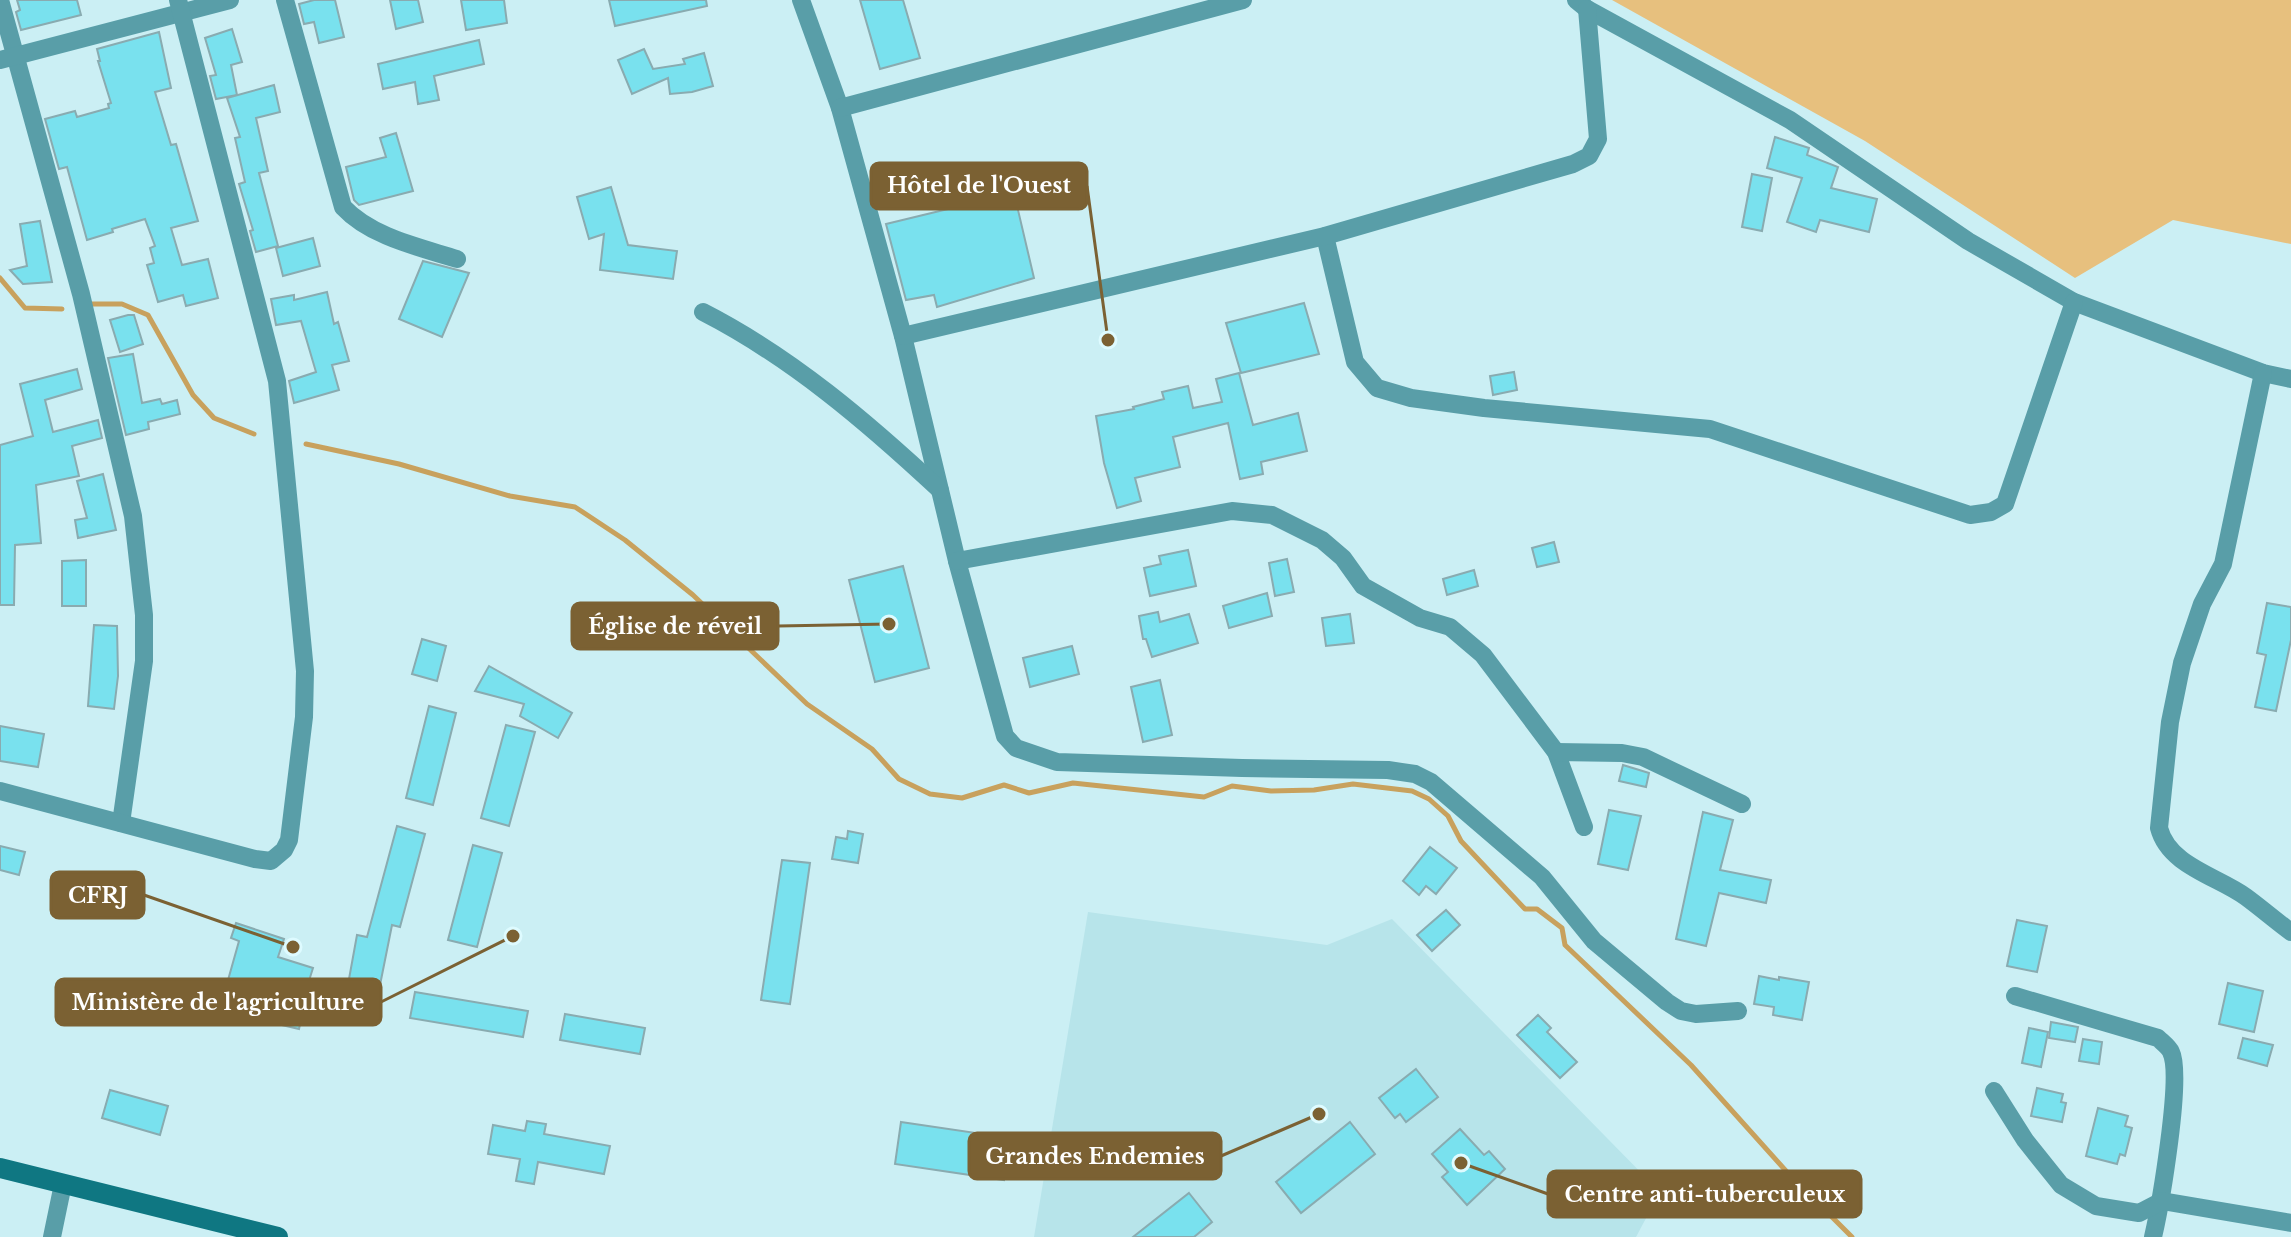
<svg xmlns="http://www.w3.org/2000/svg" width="2291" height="1237" font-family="'Libre Baskerville',serif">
	<rect width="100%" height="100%" fill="#cbeff4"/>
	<path fill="#b7e4ea" d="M1088 912 1327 945 1392 919 1660 1192 1636 1237H1034Z"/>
	<path fill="#e7c07e" d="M1612 0H2291V244L2173 220 2075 278 1865 141Z"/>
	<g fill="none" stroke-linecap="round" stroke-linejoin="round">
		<g stroke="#c8a15d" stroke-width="5">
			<path d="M0 278 25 308 62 309"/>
			<path d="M90 304H122L148 315 193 395 214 418 254 434"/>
			<path d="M306 444 399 464 510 496 575 507 625 540 693 595 807 704 872 749 899 779 930 794 962 798 1004 785 1029 793 1073 783 1204 797 1232 786 1271 791 1314 790 1353 784 1412 791 1429 799 1448 816 1461 841 1525 909H1537L1562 928 1565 945 1691 1065 1786 1171 1852 1237"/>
		</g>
	</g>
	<g fill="#79e1ee" stroke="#89abb0" stroke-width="2">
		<path d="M17 0H77L81 15 21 30 16 12 20 10Z"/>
		<path d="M314 0H335L344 37 319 43 314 22 304 24 299 4Z"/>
		<path d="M390 0H418L423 22 396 29Z"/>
		<path d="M461 0H504L507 23 466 30Z"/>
		<path d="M609 0H706L707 6 615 26Z"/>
		<path d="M860 0H903L920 58 880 69Z"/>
		<path d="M232 29 242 62 231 65 237 95 216 99 210 76 216 75 205 38Z"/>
		<path d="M159 32 171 88 155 92 171 145 176 144 198 221 171 228 182 265 208 259 218 298 186 306 183 295 158 302 147 265 154 263 150 248 155 246 145 219 112 229 113 232 87 240 67 167 59 169 45 119 75 111 77 117 109 108 108 104 111 103 98 61H100L97 49Z"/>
		<path d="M479 40 484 64 434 76 439 100 418 104 415 82 383 89 378 64Z"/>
		<path d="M644 49 653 69 685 64 683 59 704 53 713 86 692 92 670 94 668 78 632 94 618 60Z"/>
		<path d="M274 85 280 112 256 118 268 171 259 173 278 246 256 252 250 231 253 230 239 184 245 182 235 138 240 137 227 98Z"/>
		<path d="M396 133 413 191 359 205 354 200 346 167 386 157 380 138Z"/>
		<path d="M1775 137 1809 148 1807 155 1838 167 1831 188 1877 199 1869 232 1820 220 1816 232 1787 222 1802 178 1767 168Z"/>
		<path d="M1752 174 1772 178 1762 231 1742 227Z"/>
		<path d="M611 187 628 245 677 251 673 279 600 270 604 234 589 239 577 197Z"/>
		<path d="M1014 193 1034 278 937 307 934 295 906 300 886 224Z"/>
		<path d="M40 221 52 282 23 284 10 270 27 266 20 224Z"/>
		<path d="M313 238 320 266 283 276 276 248Z"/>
		<path d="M423 261 469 273 442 337 399 319Z"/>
		<path d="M327 292 334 324 338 322 349 361 332 365 339 390 294 403 289 381 316 372 301 321 276 325 271 299 294 295V300Z"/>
		<path d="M1304 303 1319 354 1241 373 1226 323Z"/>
		<path d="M128 315H134L143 344 120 352 110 320Z"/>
		<path d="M133 354 142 403 160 399 162 404 177 400 180 414 148 422 149 429 126 435 108 358Z"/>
		<path d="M77 369 82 389 45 400 53 432 98 420 102 438 72 446 79 476 36 485 41 543 15 545 14 605H0V445L33 436 20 384Z"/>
		<path d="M1514 372 1517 390 1493 395 1490 376Z"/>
		<path d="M1239 373 1253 425 1298 413 1307 451 1261 462 1263 474 1240 479 1228 423 1173 437 1180 467 1135 478 1141 501 1117 508 1104 463 1096 416 1134 409 1133 407 1164 399 1162 392 1188 386 1193 408 1222 402 1216 379Z"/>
		<path d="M103 474 116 530 78 538 75 520 87 518 77 481Z"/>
		<path d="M1554 542 1559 562 1537 567 1532 548Z"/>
		<path d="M1188 550 1196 586 1150 596 1144 568 1161 564 1159 556Z"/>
		<path d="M1287 559 1294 592 1275 596 1269 563Z"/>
		<path d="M86 560V606H62V561Z"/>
		<path d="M903 566 929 668 875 682 849 580Z"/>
		<path d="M1474 570 1478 586 1447 595 1443 579Z"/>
		<path d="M1267 593 1272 616 1229 628 1223 606Z"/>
		<path d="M2267 603 2291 607V640L2276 711 2255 707 2266 655 2257 653Z"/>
		<path d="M1158 612 1160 622 1189 614 1198 643 1152 657 1146 639H1143L1139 616Z"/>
		<path d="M1350 614 1354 643 1326 646 1322 618Z"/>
		<path d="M94 625 117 626 118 676 114 709 88 706Z"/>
		<path d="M422 639 446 646 437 681 412 674Z"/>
		<path d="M1072 646 1079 674 1030 687 1023 658Z"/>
		<path d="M489 666 572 713 558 738 520 716 524 704 475 691Z"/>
		<path d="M1160 680 1172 735 1143 742 1131 687Z"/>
		<path d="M429 706 456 713 433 805 406 798Z"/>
		<path d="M506 725 535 732 509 826 481 818Z"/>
		<path d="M0 726 44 734 38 767 0 761Z"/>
		<path d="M1623 765 1649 773 1646 787 1619 781Z"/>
		<path d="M1609 810 1641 816 1628 870 1598 864Z"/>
		<path d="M1703 812 1733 820 1720 870 1771 880 1766 903 1719 893 1706 946 1676 939Z"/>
		<path d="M397 826 425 834 400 927 392 925 380 985 349 979 357 935 367 937Z"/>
		<path d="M848 831 863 834 858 863 832 859 836 837 847 839Z"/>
		<path d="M473 845 502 853 477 947 448 940Z"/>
		<path d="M0 846 25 852 19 875 0 870Z"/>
		<path d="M1430 847 1457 868 1436 894 1426 886 1419 895 1403 881Z"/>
		<path d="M782 860 810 863 790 1004 761 1000Z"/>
		<path d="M1446 910 1460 925 1432 951 1417 935Z"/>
		<path d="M2017 920 2047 926 2037 972 2007 966Z"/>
		<path d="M236 923 284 939 278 957 313 968 301 1006 304 1007 299 1029 256 1019 257 1015 221 1005 239 941 231 938Z"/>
		<path d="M1759 976 1779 980V977L1809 982 1802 1020 1773 1015 1774 1007 1754 1004Z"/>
		<path d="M2228 983 2263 991 2254 1032 2219 1024Z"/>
		<path d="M415 992 528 1011 523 1037 410 1018Z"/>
		<path d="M565 1014 645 1028 640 1054 560 1040Z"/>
		<path d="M1538 1015 1551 1028 1547 1032 1577 1062 1560 1078 1517 1035Z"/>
		<path d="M2051 1022 2078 1027 2075 1042 2049 1038Z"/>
		<path d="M2029 1028 2048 1032 2041 1067 2022 1063Z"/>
		<path d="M2243 1038 2273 1045 2267 1066 2238 1058Z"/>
		<path d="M2083 1039 2102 1042 2099 1064 2079 1061Z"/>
		<path d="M1416 1069 1438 1097 1406 1122 1400 1114 1395 1118 1379 1098Z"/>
		<path d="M2037 1088 2063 1094 2061 1102 2066 1103 2062 1122 2031 1116Z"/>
		<path d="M110 1090 168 1106 160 1135 102 1118Z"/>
		<path d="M2098 1108 2128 1116 2125 1126 2132 1128 2125 1156 2120 1154 2117 1164 2086 1156Z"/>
		<path d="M527 1121 546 1124 544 1134 610 1146 604 1174 538 1162 534 1184 516 1181 520 1159 488 1154 493 1125 525 1131Z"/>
		<path d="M901 1122 1010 1138 1004 1180 895 1164Z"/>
		<path d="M1350 1122 1375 1154 1301 1213 1276 1182Z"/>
		<path d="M1460 1129 1484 1155 1489 1151 1505 1169 1467 1205 1442 1177 1448 1172 1432 1154Z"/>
		<path d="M1189 1193 1212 1222 1194 1237H1133Z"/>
	</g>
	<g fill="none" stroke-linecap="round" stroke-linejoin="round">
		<g stroke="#599ea8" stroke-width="18">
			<path d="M0 0 81 294 133 516 144 615V661L121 823"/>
			<path d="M285 0 343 207C371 237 419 247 457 259"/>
			<path d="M801 0 840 108 903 336 957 561 1005 736 1016 748 1057 762 1242 768 1388 770 1415 774 1431 782 1542 877 1594 941 1667 1002 1681 1011 1696 1014 1738 1011"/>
			<path d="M1576 0 1587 9 1790 120 1968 241 2074 302 2263 373 2291 379"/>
			<path d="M0 60 230 0"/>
			<path d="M840 108 1243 0"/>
			<path d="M1325 236 1355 362 1377 388 1411 398 1484 408 1710 429 1970 515 1991 512 2005 504 2074 302"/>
			<path d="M703 312C791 357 867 422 940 490"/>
			<path d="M903 336 1325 236 1573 164 1589 156 1598 139 1587 9"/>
			<path d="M2263 373 2223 564 2202 604 2182 663 2170 722 2159 828C2169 866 2217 876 2246 897 2261 908 2276 921 2291 932"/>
			<path d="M957 561 1232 511 1272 515 1322 540 1343 558 1363 586 1420 618 1450 627 1483 655 1556 752 1584 827"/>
			<path d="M1556 752 1622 753 1643 757 1742 804"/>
			<path d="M0 791 255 859 271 861 284 850 289 840 304 717 305 671 277 381 178 0"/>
			<path d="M2015 996 2158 1038C2162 1042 2169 1047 2171 1052 2183 1076 2160 1207 2153 1237"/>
			<path d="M1994 1091 2025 1140 2061 1185 2096 1206 2139 1213 2162 1201 2291 1223"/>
			<path d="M52 1237 63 1184"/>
		</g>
		<path stroke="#0f7782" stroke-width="20" d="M0 1168 278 1237"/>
	</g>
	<path fill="none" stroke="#7b6133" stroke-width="3" d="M1108 340L1087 186M889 624L778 626M293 947L144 895M513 936L381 1002M1319 1114L1221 1156M1461 1163L1548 1194"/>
	<g fill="#7b6133" stroke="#defbff" stroke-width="3">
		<circle cx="1108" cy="340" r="8"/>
		<circle cx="889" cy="624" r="8"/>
		<circle cx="293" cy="947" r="8"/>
		<circle cx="513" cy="936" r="8"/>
		<circle cx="1319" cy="1114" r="8"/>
		<circle cx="1461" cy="1163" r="8"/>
	</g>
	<g fill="#7b6133" stroke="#7b6133" stroke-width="3">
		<rect x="871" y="163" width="216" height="46" rx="8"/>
		<rect x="572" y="603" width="206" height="46" rx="8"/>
		<rect x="51" y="872" width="93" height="46" rx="8"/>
		<rect x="56" y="979" width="325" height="46" rx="8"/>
		<rect x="969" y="1133" width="252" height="46" rx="8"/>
		<rect x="1548" y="1171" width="313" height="46" rx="8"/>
	</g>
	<g font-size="22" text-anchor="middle" font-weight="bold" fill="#fff">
		<text x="979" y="193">Hôtel de l'Ouest</text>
		<text x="675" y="634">Église de réveil</text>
		<text x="98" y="903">CFRJ</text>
		<text x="218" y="1010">Ministère de l'agriculture</text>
		<text x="1095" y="1164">Grandes Endemies</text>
		<text x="1705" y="1202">Centre anti-tuberculeux</text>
	</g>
</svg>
